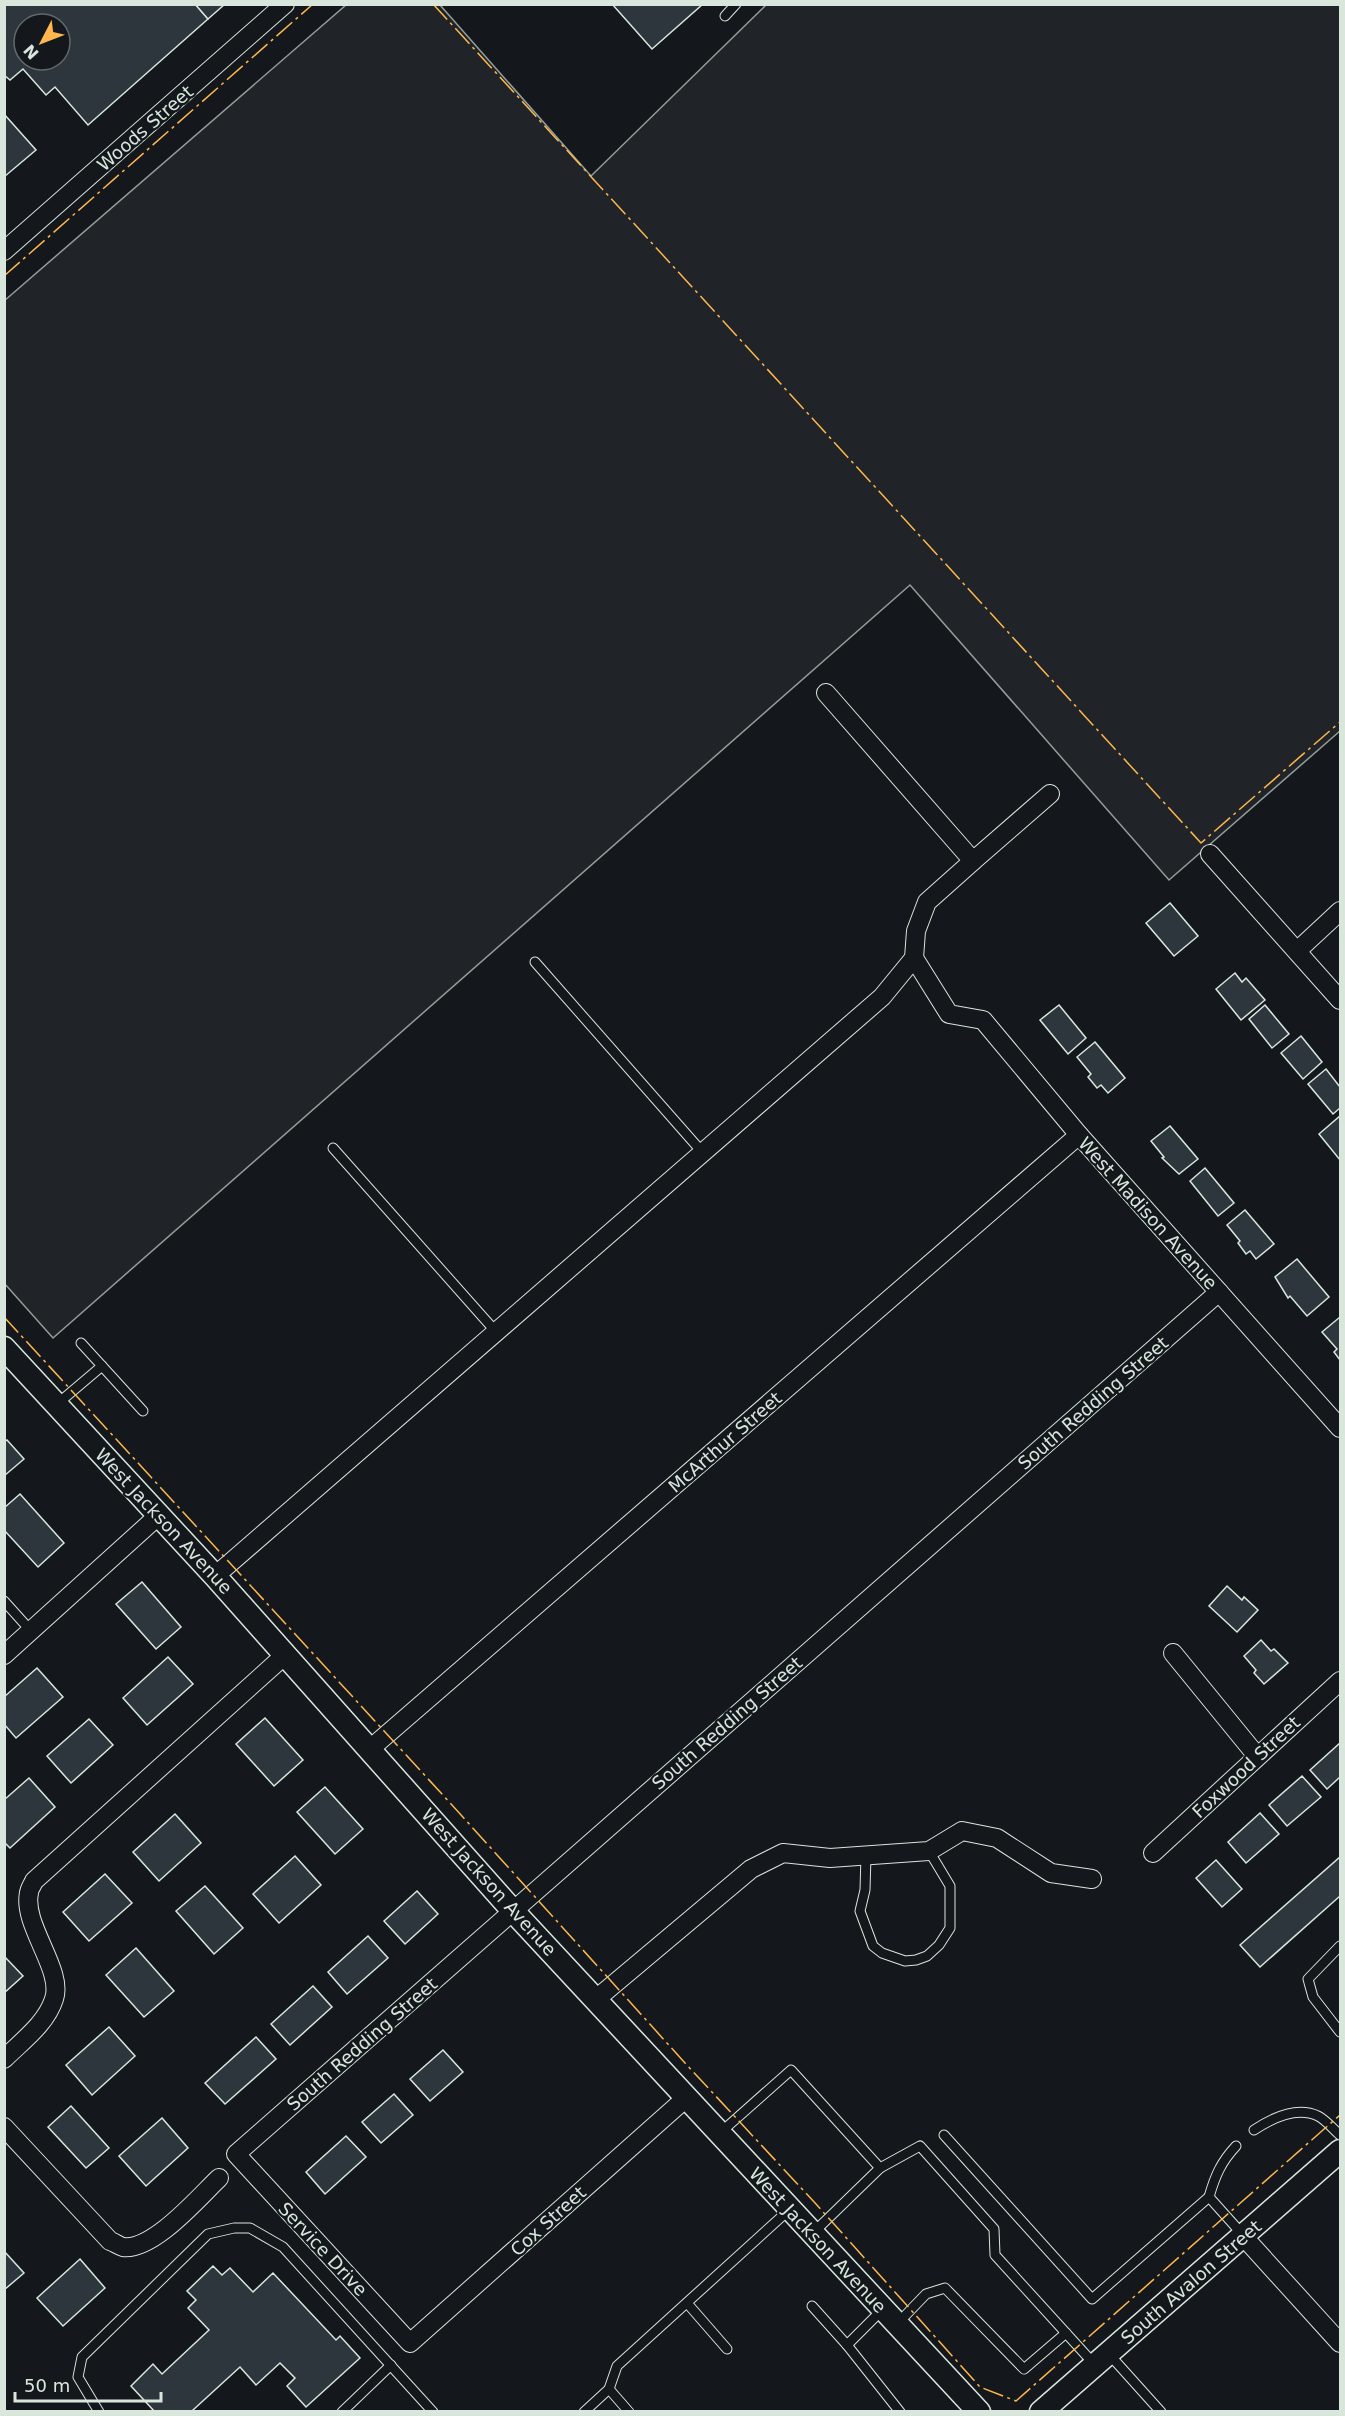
<svg xmlns="http://www.w3.org/2000/svg" width="1345" height="2416" font-family="'DejaVu Sans',sans-serif">
	<rect width="100%" height="100%" fill="#14181c"/>
	<path fill="#202428" stroke="#939e99" stroke-width="1.5" d="M346 5H440L591 176 766 5H1340V731L1169 880 910 585 53 1338 4 1283V301Z"/>
	<g fill="#2c363c" stroke="#d8e6dc" stroke-width="1.5" fill-rule="evenodd">
		<path d="M4 4H195L208 19 88 125 55 87 46 95 23 69 10 80 4 75ZM24 24H60V60H24Z"/>
		<path d="M195 4H225L208 19Z"/>
		<path d="M612 4H703L652 49Z"/>
		<path d="M4 114 36 150 4 177Z"/>
		<path d="M1170 903 1198 936 1174 956 1146 923Z"/>
		<path d="M1235 973 1242 982 1246 978 1265 1000 1241 1020 1216 989Z"/>
		<path d="M1059 1005 1086 1038 1068 1054 1040 1020Z"/>
		<path d="M1265 1005 1289 1034 1272 1048 1249 1019Z"/>
		<path d="M1301 1036 1322 1062 1303 1079 1281 1053Z"/>
		<path d="M1095 1042 1125 1078 1108 1093 1101 1085 1097 1088 1088 1077 1091 1074 1077 1057Z"/>
		<path d="M1326 1069 1340 1087V1108L1333 1114 1308 1084Z"/>
		<path d="M1340 1116V1160L1319 1134Z"/>
		<path d="M1170 1126 1198 1159 1179 1174 1162 1158 1164 1157 1151 1141Z"/>
		<path d="M1205 1168 1234 1203 1218 1216 1190 1181Z"/>
		<path d="M1245 1210 1274 1244 1256 1259 1250 1251 1246 1254 1238 1243 1240 1241 1227 1225Z"/>
		<path d="M1297 1259 1329 1297 1307 1316 1290 1296 1288 1298 1275 1277Z"/>
		<path d="M1340 1317V1360L1334 1352 1337 1349 1322 1332Z"/>
		<path d="M7 1440 24 1459 4 1476V1442Z"/>
		<path d="M20 1494 64 1543 38 1567 4 1530V1508Z"/>
		<path d="M142 1582 181 1627 156 1649 116 1604Z"/>
		<path d="M1227 1586 1242 1600 1244 1597 1258 1610 1237 1632 1209 1606Z"/>
		<path d="M1261 1640 1271 1651 1274 1649 1288 1663 1264 1684 1254 1673 1256 1670 1244 1656Z"/>
		<path d="M168 1657 193 1684 147 1725 123 1698Z"/>
		<path d="M37 1668 63 1697 16 1738 4 1724V1697Z"/>
		<path d="M265 1718 303 1760 274 1786 236 1744Z"/>
		<path d="M89 1719 113 1745 71 1783 47 1756Z"/>
		<path d="M1340 1743V1777L1327 1789 1310 1770Z"/>
		<path d="M1302 1776 1321 1797 1287 1826 1269 1805Z"/>
		<path d="M29 1778 55 1807 10 1848 4 1842V1800Z"/>
		<path d="M325 1787 363 1829 335 1854 297 1812Z"/>
		<path d="M1260 1813 1279 1834 1246 1863 1228 1842Z"/>
		<path d="M175 1814 201 1843 159 1881 133 1852Z"/>
		<path d="M295 1856 321 1885 279 1923 253 1894Z"/>
		<path d="M1340 1857V1896L1260 1967 1240 1945Z"/>
		<path d="M1216 1860 1242 1889 1222 1907 1196 1878Z"/>
		<path d="M105 1874 132 1903 89 1941 63 1912Z"/>
		<path d="M205 1886 243 1928 214 1954 176 1911Z"/>
		<path d="M417 1891 438 1914 405 1944 384 1921Z"/>
		<path d="M368 1936 388 1958 347 1994 328 1972Z"/>
		<path d="M136 1948 174 1991 144 2017 106 1975Z"/>
		<path d="M4 1956 23 1976 4 1993Z"/>
		<path d="M313 1986 332 2007 290 2045 271 2024Z"/>
		<path d="M109 2027 135 2056 92 2095 66 2065Z"/>
		<path d="M256 2037 276 2059 225 2104 205 2083Z"/>
		<path d="M443 2050 463 2072 430 2101 410 2079Z"/>
		<path d="M394 2094 413 2115 381 2143 362 2122Z"/>
		<path d="M71 2106 109 2148 86 2168 48 2127Z"/>
		<path d="M162 2118 188 2148 146 2186 119 2156Z"/>
		<path d="M346 2136 366 2157 325 2194 306 2172Z"/>
		<path d="M4 2251 24 2273 4 2290Z"/>
		<path d="M80 2259 105 2288 63 2326 37 2298Z"/>
		<path d="M213 2266 222 2275 230 2268 253 2292 273 2273 336 2340 340 2336 360 2358 306 2407 287 2386 295 2378 280 2363 256 2385 240 2367 193 2410 195 2412H155L131 2386 153 2364 162 2374 209 2330 188 2308 196 2300 187 2291Z"/>
	</g>
	<g fill="none" stroke-linecap="round" stroke-linejoin="round">
		<defs>
			<g id="service">
				<path d="M725 16 736 4"/>
				<path d="M535 962 703 1153"/>
				<path d="M333 1148 497 1333"/>
				<path d="M81 1343 102 1366"/>
				<path d="M56 1405 102 1366 143 1411"/>
				<path d="M4 1601 31 1631"/>
				<path d="M866 1855 865 1890 860 1911 873 1946 882 1953 905 1961 916 1960 927 1956 939 1945 950 1928V1886L929 1851"/>
				<path d="M1340 1946 1308 1979 1313 1997 1340 2032"/>
				<path d="M1254 2130C1272 2118 1297 2106 1318 2116 1326 2120 1334 2130 1340 2135"/>
				<path d="M720 2133 791 2070 880 2168 920 2146 994 2229 995 2255 1095 2365"/>
				<path d="M944 2135 1092 2299 1209 2197 1243 2235"/>
				<path d="M1209 2197C1215 2176 1221 2162 1236 2146"/>
				<path d="M813 2233 880 2168"/>
				<path d="M687 2303 727 2349"/>
				<path d="M812 2306 847 2345"/>
				<path d="M882 2310 847 2345 900 2412"/>
				<path d="M898 2323 926 2294 945 2288 1024 2369 1066 2333"/>
				<path d="M1108 2353 1161 2412"/>
				<path d="M609 2389 617 2366 790 2209"/>
				<path d="M99 2412 78 2377 82 2357 208 2234 234 2228H250L283 2247 433 2412"/>
				<path d="M342 2412 391 2365"/>
				<path d="M584 2412 609 2389 629 2412"/>
			</g>
			<g id="minor">
				<path d="M4 251 285 4"/>
				<path d="M1210 854 1340 1000"/>
				<path d="M973 861 1050 794"/>
				<path d="M1297 951 1340 911"/>
				<path d="M914 958 949 1014 983 1020 1079 1135 1340 1428"/>
				<path d="M215 1576 882 997 914 958 916 931 927 902 973 861 826 693"/>
				<path d="M1173 1653 1257 1756"/>
				<path d="M4 1655 158 1516"/>
				<path d="M370 1749 1079 1135"/>
				<path d="M1153 1853 1340 1681"/>
				<path d="M595 2000 751 1869 783 1853 830 1858 929 1851 962 1831 997 1838 1051 1873 1092 1879"/>
				<path d="M4 2059C22 2041 46 2024 54 1999 64 1970 22 1925 29 1893 29 1889 33 1884 34 1881L285 1655"/>
				<path d="M686 2098 410 2343 236 2154 1219 1292"/>
				<path d="M4 2127 110 2241C114 2242 119 2246 123 2247 153 2251 199 2197 219 2178"/>
				<path d="M1243 2236 1340 2343"/>
			</g>
			<g id="tertiary">
				<path d="M4 1348 215 1576 513 1911 979 2412"/>
				<path d="M1041 2412 1340 2151"/>
			</g>
		</defs>
		<use href="#service" stroke="#d8e6dc" stroke-width="11"/>
		<use href="#minor" stroke="#d8e6dc" stroke-width="20"/>
		<use href="#tertiary" stroke="#d8e6dc" stroke-width="25"/>
		<use href="#service" stroke="#14181c" stroke-width="9"/>
		<use href="#minor" stroke="#14181c" stroke-width="18"/>
		<use href="#tertiary" stroke="#14181c" stroke-width="22"/>
		<g stroke="#ffb74d" stroke-width="1.5" stroke-dasharray="21 4.5 3 4.5" stroke-linecap="butt">
			<path d="M433 4 1201 843 1340 722"/>
			<path d="M4 276 313 4"/>
			<path d="M4 1317 452 1805 685 2063 816 2204 980 2387 1016 2401 1340 2115"/>
		</g>
	</g>
	<g text-anchor="middle" dominant-baseline="central" stroke-width="4.5" stroke-linejoin="round" paint-order="stroke">
		<g font-size="18" fill="#d8e6dc" stroke="#14181c">
			<text transform="translate(145 128) rotate(-41)">Woods Street</text>
			<text transform="translate(1148 1213) rotate(48)">West Madison Avenue</text>
			<text transform="translate(1093 1403) rotate(-41)">South Redding Street</text>
			<text transform="translate(725 1442) rotate(-41)">McArthur Street</text>
			<text transform="translate(164 1521) rotate(47)">West Jackson Avenue</text>
			<text transform="translate(727 1723) rotate(-41)">South Redding Street</text>
			<text transform="translate(1246 1767) rotate(-43)">Foxwood Street</text>
			<text transform="translate(489 1882) rotate(48)">West Jackson Avenue</text>
			<text transform="translate(362 2044) rotate(-41)">South Redding Street</text>
			<text transform="translate(548 2221) rotate(-42)">Cox Street</text>
			<text transform="translate(818 2240) rotate(47)">West Jackson Avenue</text>
			<text transform="translate(323 2249) rotate(47)">Service Drive</text>
			<text transform="translate(1191 2282) rotate(-41)">South Avalon Street</text>
		</g>
	</g>
	<rect width="1345" height="2416" fill="none" stroke="#d8e6dc" stroke-width="12"/>
	<g transform="translate(42 42) rotate(228)"><circle r="28" fill="#14181c" stroke="#626a69" stroke-width="1.5"/>
	<path d="M0-4.5L10 22L0 15L-10 22Z" fill="#ffb74d"/>
	<text y="-9" font-size="16" font-weight="bold" text-anchor="middle" fill="#d8e6dc">N</text>
	</g>
	<path d="M15 2392v9h146v-9" fill="none" stroke="#d8e6dc" stroke-width="3"/>
	<text x="24" y="2392" font-size="18" fill="#d8e6dc" stroke="#14181c" stroke-width="4.5" paint-order="stroke">50 m</text>
</svg>
